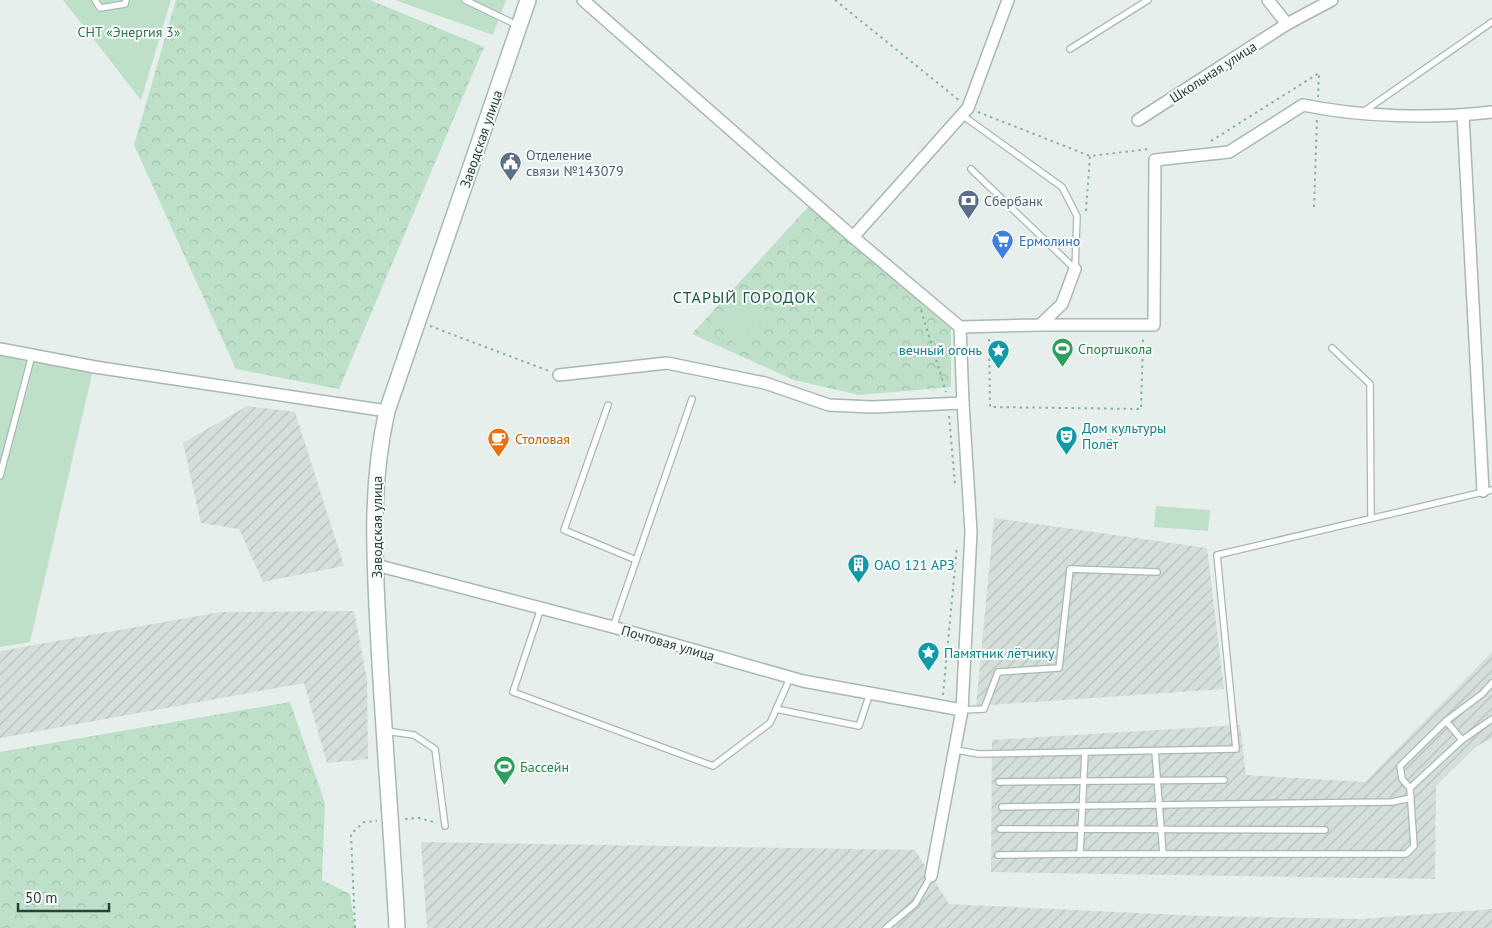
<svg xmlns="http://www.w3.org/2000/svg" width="1492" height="928" font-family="'PT Sans',sans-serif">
	<defs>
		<pattern id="industrial-furrows" width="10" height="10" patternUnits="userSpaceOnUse" patternTransform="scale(1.25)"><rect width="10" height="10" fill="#d4dfda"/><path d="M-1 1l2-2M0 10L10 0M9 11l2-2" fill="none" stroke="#b6c1bc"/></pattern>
		<pattern id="forest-crowns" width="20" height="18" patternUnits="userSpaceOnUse" patternTransform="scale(1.25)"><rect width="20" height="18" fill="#bfe0c8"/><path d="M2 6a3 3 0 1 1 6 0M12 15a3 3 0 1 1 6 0" fill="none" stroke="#a4c1ad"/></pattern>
	</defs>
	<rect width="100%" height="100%" fill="#e6efeb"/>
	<g fill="url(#industrial-furrows)">
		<path d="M247 406 295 412 344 566 263 582 239 529 201 523 183 443Z"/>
		<path d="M994 518 1207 548 1224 689 976 706Z"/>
		<path d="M354 611 367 680 368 759 327 763 304 683 0 738V651L221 612Z"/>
		<path d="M1492 652V738L1477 746 1436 786 1435 879 991 872 992 740 1240 725 1246 775 1365 782Z"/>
		<path d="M421 842 915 850 949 904 1202 916 1361 919 1492 909V928H427Z"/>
	</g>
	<g fill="url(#forest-crowns)">
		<path d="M176 0H370L484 47 339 389 236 369 134 145Z"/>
		<path d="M808 207 951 328V387L859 395 794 380 692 334Z"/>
		<path d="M290 702 325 803 322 880 350 894 355 928H0V752Z"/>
	</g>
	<g fill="#bfe0c8">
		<path d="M63 0H171L141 100Z"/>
		<path d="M395 0H506L493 35Z"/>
		<path d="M750 296 768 313 736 345 719 328Z"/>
		<path d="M0 352 93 370 30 642 0 647Z"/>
		<path d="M1156 506 1210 510 1208 531 1154 527Z"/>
	</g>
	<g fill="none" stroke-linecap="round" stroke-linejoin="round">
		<defs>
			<g id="lane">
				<path d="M95 0 100 8 125 4 126 0"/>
				<path d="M465 0 519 26"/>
				<path d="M1070 49 1148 0"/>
				<path d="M1363 112 1492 22"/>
				<path d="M962 115 1062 187 1077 216 1075 269"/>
				<path d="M971 169 1075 269"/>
				<path d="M1332 348 1370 384 1371 518"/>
				<path d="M608 405 564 530 636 560"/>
				<path d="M0 476 32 355"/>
				<path d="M541 608 513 692 713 766 770 723 790 678"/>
				<path d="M613 627 692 399"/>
				<path d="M776 709 859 726 870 693"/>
				<path d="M962 710 984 709 998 672 1059 668 1070 569 1157 572"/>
				<path d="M1446 721 1462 740"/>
				<path d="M386 731 414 735 435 749 445 826"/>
				<path d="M956 750 979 754 1236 749 1217 555 1492 490"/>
				<path d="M1155 751 1163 854"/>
				<path d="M1085 752 1080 854H1406L1414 846 1410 788 1462 740 1492 719"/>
				<path d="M999 782 1224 780"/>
				<path d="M1410 788 1402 779 1400 766 1446 721 1482 694 1492 683"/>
				<path d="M1002 807 1392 802 1411 798"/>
				<path d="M1000 829 1325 830"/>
				<path d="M998 855 1080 854"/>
				<path d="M886 928 915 904 931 876"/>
			</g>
			<g id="street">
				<path d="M583 0 853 237 960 327 1040 325 1062 304 1075 269"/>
				<path d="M1268 0 1287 24"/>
				<path d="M1463 115 1483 491"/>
				<path d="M1138 120 1287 24 1332 0"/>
				<path d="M853 237 968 108 1008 0"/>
				<path d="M1040 325H1154L1155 160 1229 152 1303 105C1361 117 1433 119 1492 112"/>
				<path d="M0 349 95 367 387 411"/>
				<path d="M559 375 667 363 765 383 829 405 872 407 963 403 960 327"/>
				<path d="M376 565 613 627 803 681 962 710"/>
				<path d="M931 876 962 710 971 532 963 403"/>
			</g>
			<path id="secondary" d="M397 928C392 834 384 739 379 645 375 565 369 490 387 411L528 0"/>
		</defs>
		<use href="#lane" stroke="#a8b8b2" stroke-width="8"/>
		<use href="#street" stroke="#a8b8b2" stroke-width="14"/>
		<use href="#secondary" stroke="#a4bbb3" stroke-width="18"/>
		<g stroke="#86b3a5" stroke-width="2" stroke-dasharray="2.5 4" stroke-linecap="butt">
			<path d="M835 0 960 101"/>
			<path d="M978 112 1090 156 1150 149"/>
			<path d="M1211 141 1319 73 1318 97"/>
			<path d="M1314 207 1317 119"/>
			<path d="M1086 211 1090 156"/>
			<path d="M921 310 946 392"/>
			<path d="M430 326 549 371"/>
			<path d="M989 339 990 407 1141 409 1143 337"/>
			<path d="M949 416 955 484"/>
			<path d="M943 695 957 546"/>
			<path d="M405 819 419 818 437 823"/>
			<path d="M355 928 351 834 364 822 377 821"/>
		</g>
		<use href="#lane" stroke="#fff" stroke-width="5.5"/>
		<use href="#street" stroke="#fff" stroke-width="11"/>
		<use href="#secondary" stroke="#fff" stroke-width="15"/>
	</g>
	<defs>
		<symbol id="civic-pin" viewBox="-11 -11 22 30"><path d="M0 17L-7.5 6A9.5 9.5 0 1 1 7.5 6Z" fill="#5c6f8a" stroke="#f7fbf9"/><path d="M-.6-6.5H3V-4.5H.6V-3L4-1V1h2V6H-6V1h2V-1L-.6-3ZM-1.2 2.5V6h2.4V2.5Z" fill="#fff"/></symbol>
		<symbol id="bank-pin" viewBox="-11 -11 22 30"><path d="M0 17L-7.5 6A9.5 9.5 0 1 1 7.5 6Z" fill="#5c6f8a" stroke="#f7fbf9"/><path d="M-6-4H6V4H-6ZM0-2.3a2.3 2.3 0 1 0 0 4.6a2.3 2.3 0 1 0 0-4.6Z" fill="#fff"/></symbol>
		<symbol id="supermarket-pin" viewBox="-11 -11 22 30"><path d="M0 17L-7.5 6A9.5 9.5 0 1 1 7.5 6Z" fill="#3f7fe0" stroke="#f7fbf9"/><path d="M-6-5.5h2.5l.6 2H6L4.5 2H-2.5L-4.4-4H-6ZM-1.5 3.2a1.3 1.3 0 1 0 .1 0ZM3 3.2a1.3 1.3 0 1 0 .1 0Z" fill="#fff"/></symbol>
		<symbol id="stadium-pin" viewBox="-11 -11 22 30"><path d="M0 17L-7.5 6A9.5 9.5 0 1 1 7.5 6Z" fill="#2e9e5b" stroke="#f7fbf9"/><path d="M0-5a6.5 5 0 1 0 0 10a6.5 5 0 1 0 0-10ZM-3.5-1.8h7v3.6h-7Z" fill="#fff"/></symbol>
		<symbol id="sight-pin" viewBox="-11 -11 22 30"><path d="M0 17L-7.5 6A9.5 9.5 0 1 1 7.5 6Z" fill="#0f9aa8" stroke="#f7fbf9"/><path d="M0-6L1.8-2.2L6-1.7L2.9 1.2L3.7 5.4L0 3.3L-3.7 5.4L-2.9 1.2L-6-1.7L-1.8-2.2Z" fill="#fff"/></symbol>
		<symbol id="theatre-pin" viewBox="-11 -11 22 30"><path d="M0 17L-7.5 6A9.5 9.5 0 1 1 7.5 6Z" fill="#0f9aa8" stroke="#f7fbf9"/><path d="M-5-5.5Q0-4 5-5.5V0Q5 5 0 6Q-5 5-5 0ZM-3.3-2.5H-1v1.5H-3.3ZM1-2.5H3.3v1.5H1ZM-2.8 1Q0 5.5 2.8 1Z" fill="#fff"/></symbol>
		<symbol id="cafe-pin" viewBox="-11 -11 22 30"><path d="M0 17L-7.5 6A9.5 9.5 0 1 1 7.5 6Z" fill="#e8710a" stroke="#f7fbf9"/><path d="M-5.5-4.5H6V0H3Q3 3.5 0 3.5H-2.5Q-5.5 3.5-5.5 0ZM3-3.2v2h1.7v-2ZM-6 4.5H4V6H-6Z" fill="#fff"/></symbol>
		<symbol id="building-pin" viewBox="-11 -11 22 30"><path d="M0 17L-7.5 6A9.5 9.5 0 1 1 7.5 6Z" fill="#0f9aa8" stroke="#f7fbf9"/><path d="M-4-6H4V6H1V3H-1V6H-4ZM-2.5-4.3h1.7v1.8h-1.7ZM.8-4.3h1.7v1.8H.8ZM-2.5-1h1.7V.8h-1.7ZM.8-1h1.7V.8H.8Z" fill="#fff"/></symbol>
	</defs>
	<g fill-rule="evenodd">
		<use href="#civic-pin" x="498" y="150" width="25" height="34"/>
		<use href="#bank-pin" x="956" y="188" width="25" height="34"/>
		<use href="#supermarket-pin" x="990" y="228" width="25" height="34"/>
		<use href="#stadium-pin" x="1050" y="336" width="25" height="34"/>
		<use href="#sight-pin" x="986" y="338" width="25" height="34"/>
		<use href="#theatre-pin" x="1054" y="424" width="25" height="34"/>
		<use href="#cafe-pin" x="486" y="426" width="25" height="34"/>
		<use href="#building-pin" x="846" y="552" width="25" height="34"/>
		<use href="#sight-pin" x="916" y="640" width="25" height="34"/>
		<use href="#stadium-pin" x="492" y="754" width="25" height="34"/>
	</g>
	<g text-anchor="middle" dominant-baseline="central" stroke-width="4" stroke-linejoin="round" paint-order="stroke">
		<g font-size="14" fill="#2d7a4b" stroke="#f7fbf9">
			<text x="129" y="32">СНТ «Энергия 3»</text>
		</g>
		<g font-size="14" fill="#24423a" stroke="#f7fbf9">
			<text transform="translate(1213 72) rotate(-33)">Школьная улица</text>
			<text transform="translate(481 139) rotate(-71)">Заводская улица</text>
			<text transform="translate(377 527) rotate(-90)">Заводская улица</text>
			<text transform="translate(668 643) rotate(16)">Почтовая улица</text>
		</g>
		<g font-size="14" fill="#4e5e75" stroke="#f7fbf9" text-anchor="start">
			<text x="526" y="155">Отделение<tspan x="526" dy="16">связи №143079</tspan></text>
			<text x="984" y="201">Сбербанк</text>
		</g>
		<g font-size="14" fill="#366cbe" stroke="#f7fbf9" text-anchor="start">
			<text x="1019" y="241">Ермолино</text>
		</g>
		<g font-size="14" fill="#27864d" stroke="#f7fbf9" text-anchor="start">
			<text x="1078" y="349">Спортшкола</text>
			<text x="520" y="767">Бассейн</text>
		</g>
		<g font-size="14" fill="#0d838f" stroke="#f7fbf9" text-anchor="start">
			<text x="982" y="350" text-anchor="end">вечный огонь</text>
			<text x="1082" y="428">Дом культуры<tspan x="1082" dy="16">Полёт</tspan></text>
			<text x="874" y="565">OAO 121 АРЗ</text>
			<text x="944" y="653">Памятник лётчику</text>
		</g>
		<g font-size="14" fill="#c56008" stroke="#f7fbf9" text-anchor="start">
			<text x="515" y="439">Столовая</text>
		</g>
		<g font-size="16" letter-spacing="1" fill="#1f5548" stroke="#f7fbf9">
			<text x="745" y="297">СТАРЫЙ ГОРОДОК</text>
		</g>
	</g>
	<path d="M18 903v8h91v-8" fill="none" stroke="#24423a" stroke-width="2.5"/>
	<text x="25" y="903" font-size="15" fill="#24423a" stroke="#f7fbf9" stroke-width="4" paint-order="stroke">50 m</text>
</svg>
